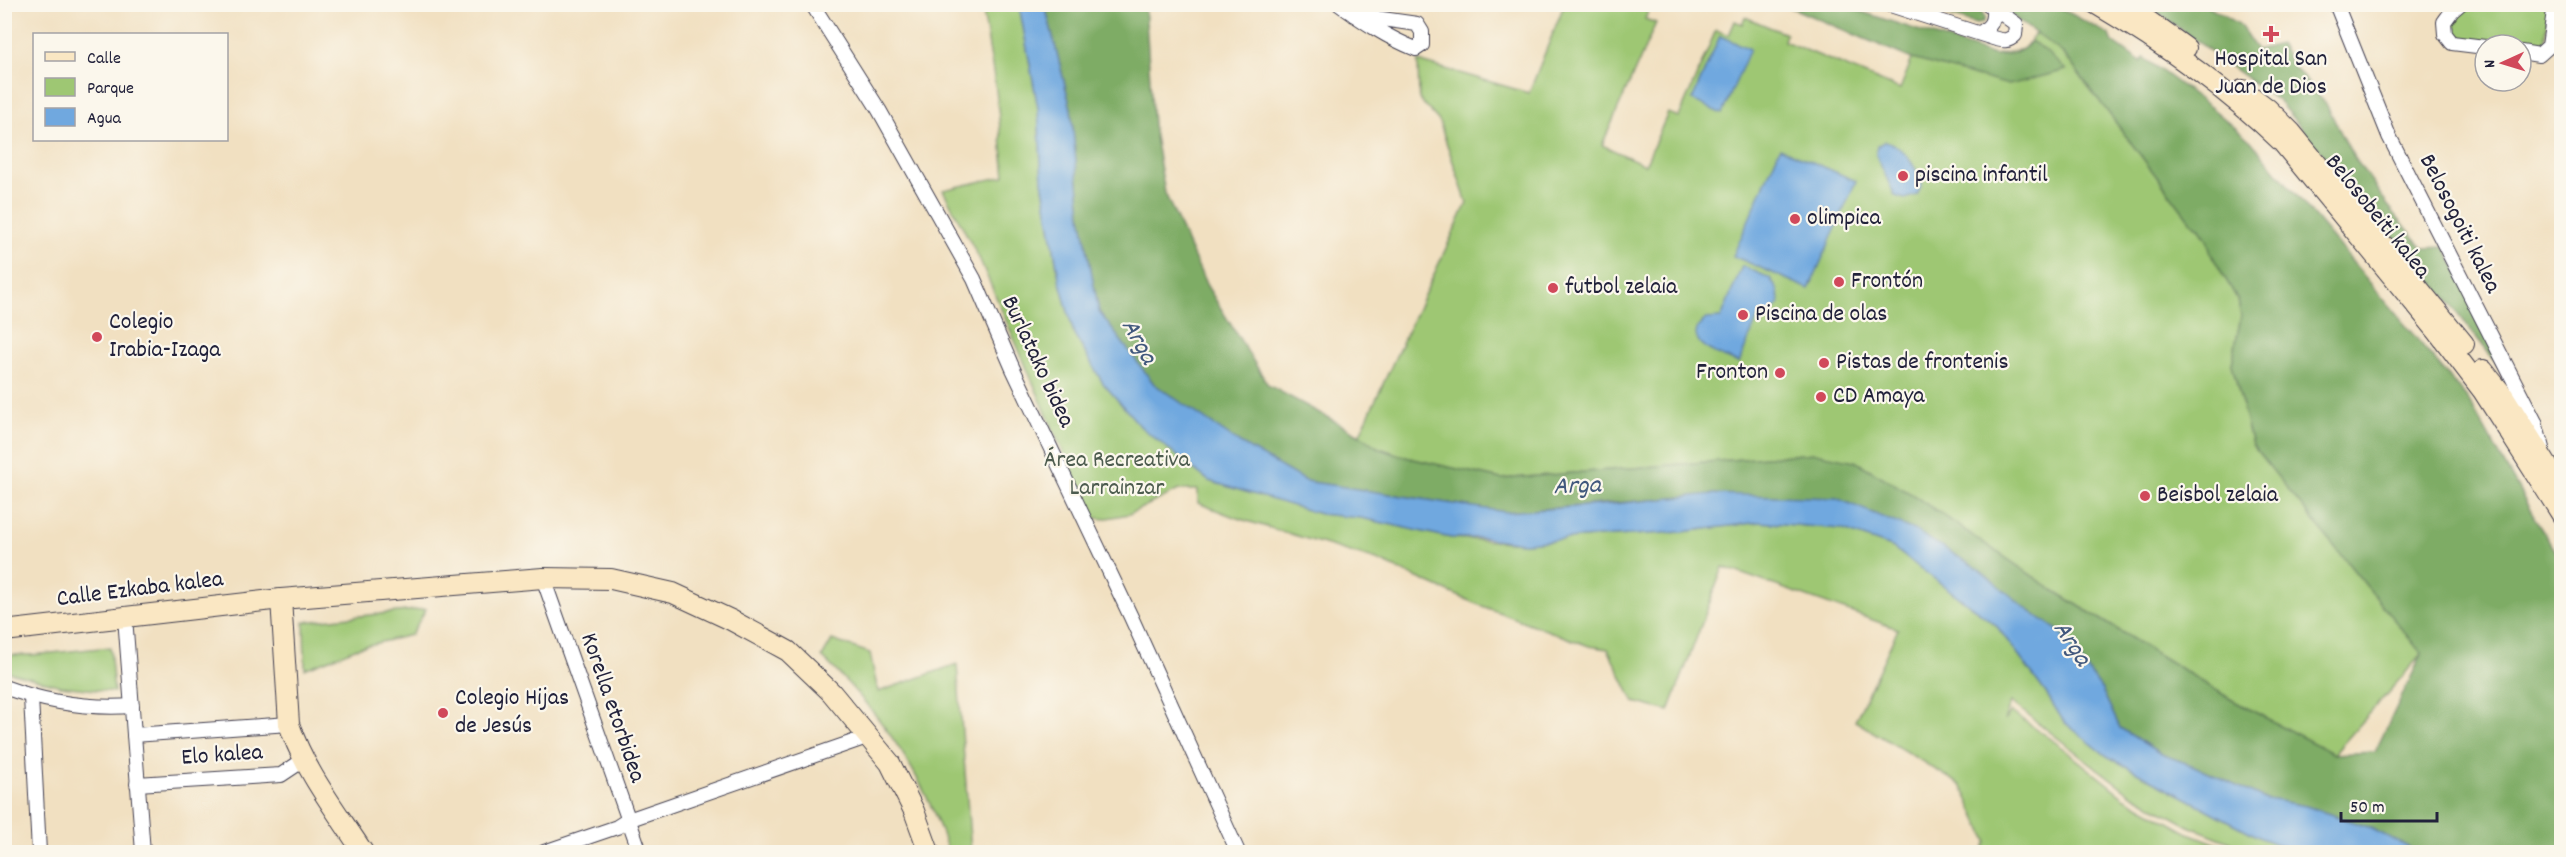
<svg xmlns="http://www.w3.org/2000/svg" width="2566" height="857" font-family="Dekko,sans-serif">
	<rect width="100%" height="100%" fill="#fbf7ec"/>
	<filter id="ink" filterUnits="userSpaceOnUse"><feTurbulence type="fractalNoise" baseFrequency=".0167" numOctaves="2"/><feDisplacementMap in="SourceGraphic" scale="12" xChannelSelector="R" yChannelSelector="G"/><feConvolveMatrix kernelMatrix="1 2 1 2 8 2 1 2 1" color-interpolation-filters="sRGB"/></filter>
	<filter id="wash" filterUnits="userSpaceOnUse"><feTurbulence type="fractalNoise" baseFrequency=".008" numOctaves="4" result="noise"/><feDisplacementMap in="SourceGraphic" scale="24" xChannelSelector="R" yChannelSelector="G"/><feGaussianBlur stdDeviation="1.35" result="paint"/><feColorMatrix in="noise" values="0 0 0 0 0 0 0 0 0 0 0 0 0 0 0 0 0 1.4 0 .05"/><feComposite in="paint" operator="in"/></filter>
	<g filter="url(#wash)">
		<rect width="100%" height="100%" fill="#f1e0c1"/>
		<g fill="#9ec773" stroke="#607457" stroke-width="1.5">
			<path d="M2542 4 2549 8 2545 45 2540 49 2463 39C2455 36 2448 29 2451 21 2460 0 2521 5 2542 4Z"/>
			<path d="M982 5H1019L1038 108 1042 181 1059 278 1074 334 1103 383 1141 427 1209 481 1320 514 1361 518 1451 538 1524 543 1580 538 1682 532 1760 522 1841 529 1892 547 1996 625 2046 693 2064 722 2107 756 2261 838 2297 852H2254L2189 826 2128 792 2011 702 2004 721 2011 712 2050 738 2124 797 2189 833 2238 852H1982L1987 841 1961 785 1855 721 1898 629 1723 567 1669 711 1634 702 1608 649 1589 646 1474 603 1377 560 1237 518 1198 503V490H1179L1129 514 1102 519 1091 517 980 260 943 190 1005 176 996 90Z"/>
			<path d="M1564 5H1651L1645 19 1656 23 1602 145 1645 165 1668 113 1679 117 1716 30 1729 35 1735 21 1742 24 1745 17 1786 34 1784 41 1900 89 1912 59 1919 33 1994 55 2024 49 2036 32 2064 54 2191 222 2199 227 2207 239 2211 254 2238 300 2241 316 2232 364 2252 445 2422 654 2334 754 2232 700 2053 590 1913 495 1815 453 1501 479 1409 458 1357 440 1467 203 1439 121 1419 99 1418 61 1529 93Z"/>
			<path d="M426 609 411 635 360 647 305 669 304 622Z"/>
			<path d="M832 640 870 653 878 692 957 664 971 852H948C925 775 880 712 822 657Z"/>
			<path d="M110 647 114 692 61 686 5 671V655H32Z"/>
		</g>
		<g fill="#7eac65" stroke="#506750" stroke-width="1.5">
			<path d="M1045 5H1145L1153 125 1165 193 1207 286 1268 385 1360 435 1380 449 1409 458 1501 479 1815 453 1855 461 1913 495 2053 590 2232 700 2334 754 2375 752 2422 654 2252 445 2232 364 2241 316 2238 300 2211 254 2207 239 2199 227 2191 222 2064 54 1997 5H2055L2110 35 2113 42 2141 62 2144 58 2213 109 2251 141 2469 401 2538 524 2561 559V852H2418L2368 827 2306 806 2262 798 2194 766 2161 754 2120 728 2102 690 2060 632 2028 610 1836 498 1650 500 1506 512 1305 481 1239 443 1154 384 1099 312 1081 216 1071 109Z"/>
			<path d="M1785 5H1841L1994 55C2009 55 2021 54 2031 41L2042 48 2066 70 2009 85 1912 59Z"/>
			<path d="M1917 5H1976L1985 18 1982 23 1976 24Z"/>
			<path d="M2148 5H2207L2239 24 2257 50 2280 44 2293 66 2326 104 2352 154 2386 203 2423 248 2445 247 2517 390 2443 294 2279 102Z"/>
		</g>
		<g fill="#70a8df" stroke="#49658d" stroke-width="1.5">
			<path d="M1019 5H1045L1071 109 1081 216 1099 312 1154 384 1240 443 1305 481 1506 512 1613 504 1712 494 1836 498 1916 531 1977 568 2028 610 2060 632 2102 690 2120 728 2161 754 2194 766 2262 798 2306 806 2368 827 2418 852H2297L2261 838 2107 756 2064 722 2046 693 1996 625 1892 547 1841 529 1760 522 1682 532 1580 538 1524 543 1484 538H1451L1361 518 1320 514 1209 481 1141 427 1103 383 1074 334 1059 278 1042 181 1038 108Z"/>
			<path d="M1720 36 1750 49 1722 114 1692 100Z"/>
			<path d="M1885 141C1904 146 1916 167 1922 184L1917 195 1905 199 1895 196 1876 155 1877 146Z"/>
			<path d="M1780 148 1856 181 1809 289 1733 256Z"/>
			<path d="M1742 266 1770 278 1778 291 1779 303 1771 313 1758 317 1739 363C1722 356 1676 343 1706 319L1721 318Z"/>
		</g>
	</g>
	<g filter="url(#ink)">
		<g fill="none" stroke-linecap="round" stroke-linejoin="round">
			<defs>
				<g id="street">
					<path d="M812 4 879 110 974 279 1013 369 1131 617 1238 852"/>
					<path d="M1339 4C1364 22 1388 38 1416 49L1422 45V32L1417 24 1354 15"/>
					<path d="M1887 4 1993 38C2003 41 2008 42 2015 35L2016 24 1988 4"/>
					<path d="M2336 4 2389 136 2535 422 2542 448"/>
					<path d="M2460 4 2452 11 2444 22 2445 34 2452 43 2485 47"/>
					<path d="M1980 33C1991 26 1994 22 1993 8"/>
					<path d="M2521 52 2539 55 2549 46 2555 4"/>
					<path d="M543 578 640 852"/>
					<path d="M125 617 143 852"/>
					<path d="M4 687C45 702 89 709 132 706"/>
					<path d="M31 697 39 852"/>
					<path d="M134 735 289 724"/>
					<path d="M137 784 281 775 305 759"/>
					<path d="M544 852 617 827 628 820 870 736"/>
				</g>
				<g id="secondary">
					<path d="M2096 4C2162 43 2227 89 2282 142L2438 332 2483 391 2562 515"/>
					<path d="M2125 4 2186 48"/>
					<path d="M2243 90 2268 109 2291 132 2464 344"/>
					<path d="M2483 370 2503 395 2562 489"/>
					<path d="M281 599 289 724C304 770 337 812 363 852"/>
					<path d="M4 631 281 599 543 578 611 579 673 593 731 620 788 651 831 692 890 763 914 811 929 852"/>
				</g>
			</defs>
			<use href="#street" stroke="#413e4f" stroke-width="16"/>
			<use href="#secondary" stroke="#413e4f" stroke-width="22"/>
			<use href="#street" stroke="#fff" stroke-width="14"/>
			<use href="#secondary" stroke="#fae7c3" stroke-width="20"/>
		</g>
	</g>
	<g fill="#d1495b" stroke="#fbf7ec" stroke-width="2">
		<path d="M2268 25h6v6h6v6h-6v6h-6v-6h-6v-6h6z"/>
		<circle cx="1903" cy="176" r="6"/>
		<circle cx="1795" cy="219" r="6"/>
		<circle cx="1839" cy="282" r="6"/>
		<circle cx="1553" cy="288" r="6"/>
		<circle cx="1743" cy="315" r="6"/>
		<circle cx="97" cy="337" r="6"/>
		<circle cx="1824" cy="363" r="6"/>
		<circle cx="1780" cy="373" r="6"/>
		<circle cx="1821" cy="397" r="6"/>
		<circle cx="2145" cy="496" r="6"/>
		<circle cx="443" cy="713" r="6"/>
	</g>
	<g text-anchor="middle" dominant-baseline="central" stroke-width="4.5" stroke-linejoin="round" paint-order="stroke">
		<g font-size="24" fill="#22223b" stroke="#fbf7ec" text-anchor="start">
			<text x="2271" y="60" text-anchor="middle">Hospital San<tspan x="2271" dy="28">Juan de Dios</tspan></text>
			<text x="1915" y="176">piscina infantil</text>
			<text x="1807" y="219">olimpica</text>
			<text x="1851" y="282">Frontón</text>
			<text x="1565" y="288">futbol zelaia</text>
			<text x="1755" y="315">Piscina de olas</text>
			<text x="109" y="323">Colegio<tspan x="109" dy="28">Irabia-Izaga</tspan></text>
			<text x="1836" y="363">Pistas de frontenis</text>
			<text x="1768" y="373" text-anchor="end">Fronton</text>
			<text x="1833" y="397">CD Amaya</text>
			<text x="2157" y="496">Beisbol zelaia</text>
			<text x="455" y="699">Colegio Hijas<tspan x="455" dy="28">de Jesús</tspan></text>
		</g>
		<g font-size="24" fill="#22223b" stroke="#fbf7ec">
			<text transform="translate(2377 217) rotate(51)">Belosobeiti kalea</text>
			<text transform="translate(2459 224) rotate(63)">Belosogoiti kalea</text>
			<text transform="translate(1037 362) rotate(65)">Burlatako bidea</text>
			<text transform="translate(140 590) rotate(-7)">Calle Ezkaba kalea</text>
			<text transform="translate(612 708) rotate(71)">Korella etorbidea</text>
			<text transform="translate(222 756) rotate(-4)">Elo kalea</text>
		</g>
		<g font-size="24" fill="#4d5c4f" stroke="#fbf7ec">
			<text x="1117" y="461">Área Recreativa<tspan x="1117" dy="28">Larrainzar</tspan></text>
		</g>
		<g font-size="26" font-style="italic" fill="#41587d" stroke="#fbf7ec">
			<text transform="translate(1138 342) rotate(61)">Arga</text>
			<text transform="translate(1577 487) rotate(-2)">Arga</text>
			<text transform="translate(2071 644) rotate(57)">Arga</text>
		</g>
	</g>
	<rect width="2566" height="857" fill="none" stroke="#fbf7ec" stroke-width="24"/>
	<rect x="33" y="33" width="195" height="108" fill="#fbf7ec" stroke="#a4a2a5" stroke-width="1.5"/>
	<rect x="45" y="52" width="30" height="9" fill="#fae7c3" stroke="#a4a2a5" stroke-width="1.5"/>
	<text x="87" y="63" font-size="18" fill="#22223b">Calle</text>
	<rect x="45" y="78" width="30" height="18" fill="#9ec773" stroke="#a4a2a5" stroke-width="1.5"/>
	<text x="87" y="93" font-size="18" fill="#22223b">Parque</text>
	<rect x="45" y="108" width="30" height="18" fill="#70a8df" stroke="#a4a2a5" stroke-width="1.5"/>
	<text x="87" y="123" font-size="18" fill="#22223b">Agua</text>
	<g transform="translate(2503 63) rotate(266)"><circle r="28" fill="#fbf7ec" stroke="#a4a2a5" stroke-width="1.5"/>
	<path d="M0-4.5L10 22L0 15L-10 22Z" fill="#d1495b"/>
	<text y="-9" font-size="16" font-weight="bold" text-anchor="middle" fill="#22223b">N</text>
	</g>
	<path d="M2341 812v9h96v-9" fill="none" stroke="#22223b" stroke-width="3"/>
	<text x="2350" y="812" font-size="18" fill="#22223b" stroke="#fbf7ec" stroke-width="4.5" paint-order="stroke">50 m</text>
</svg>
